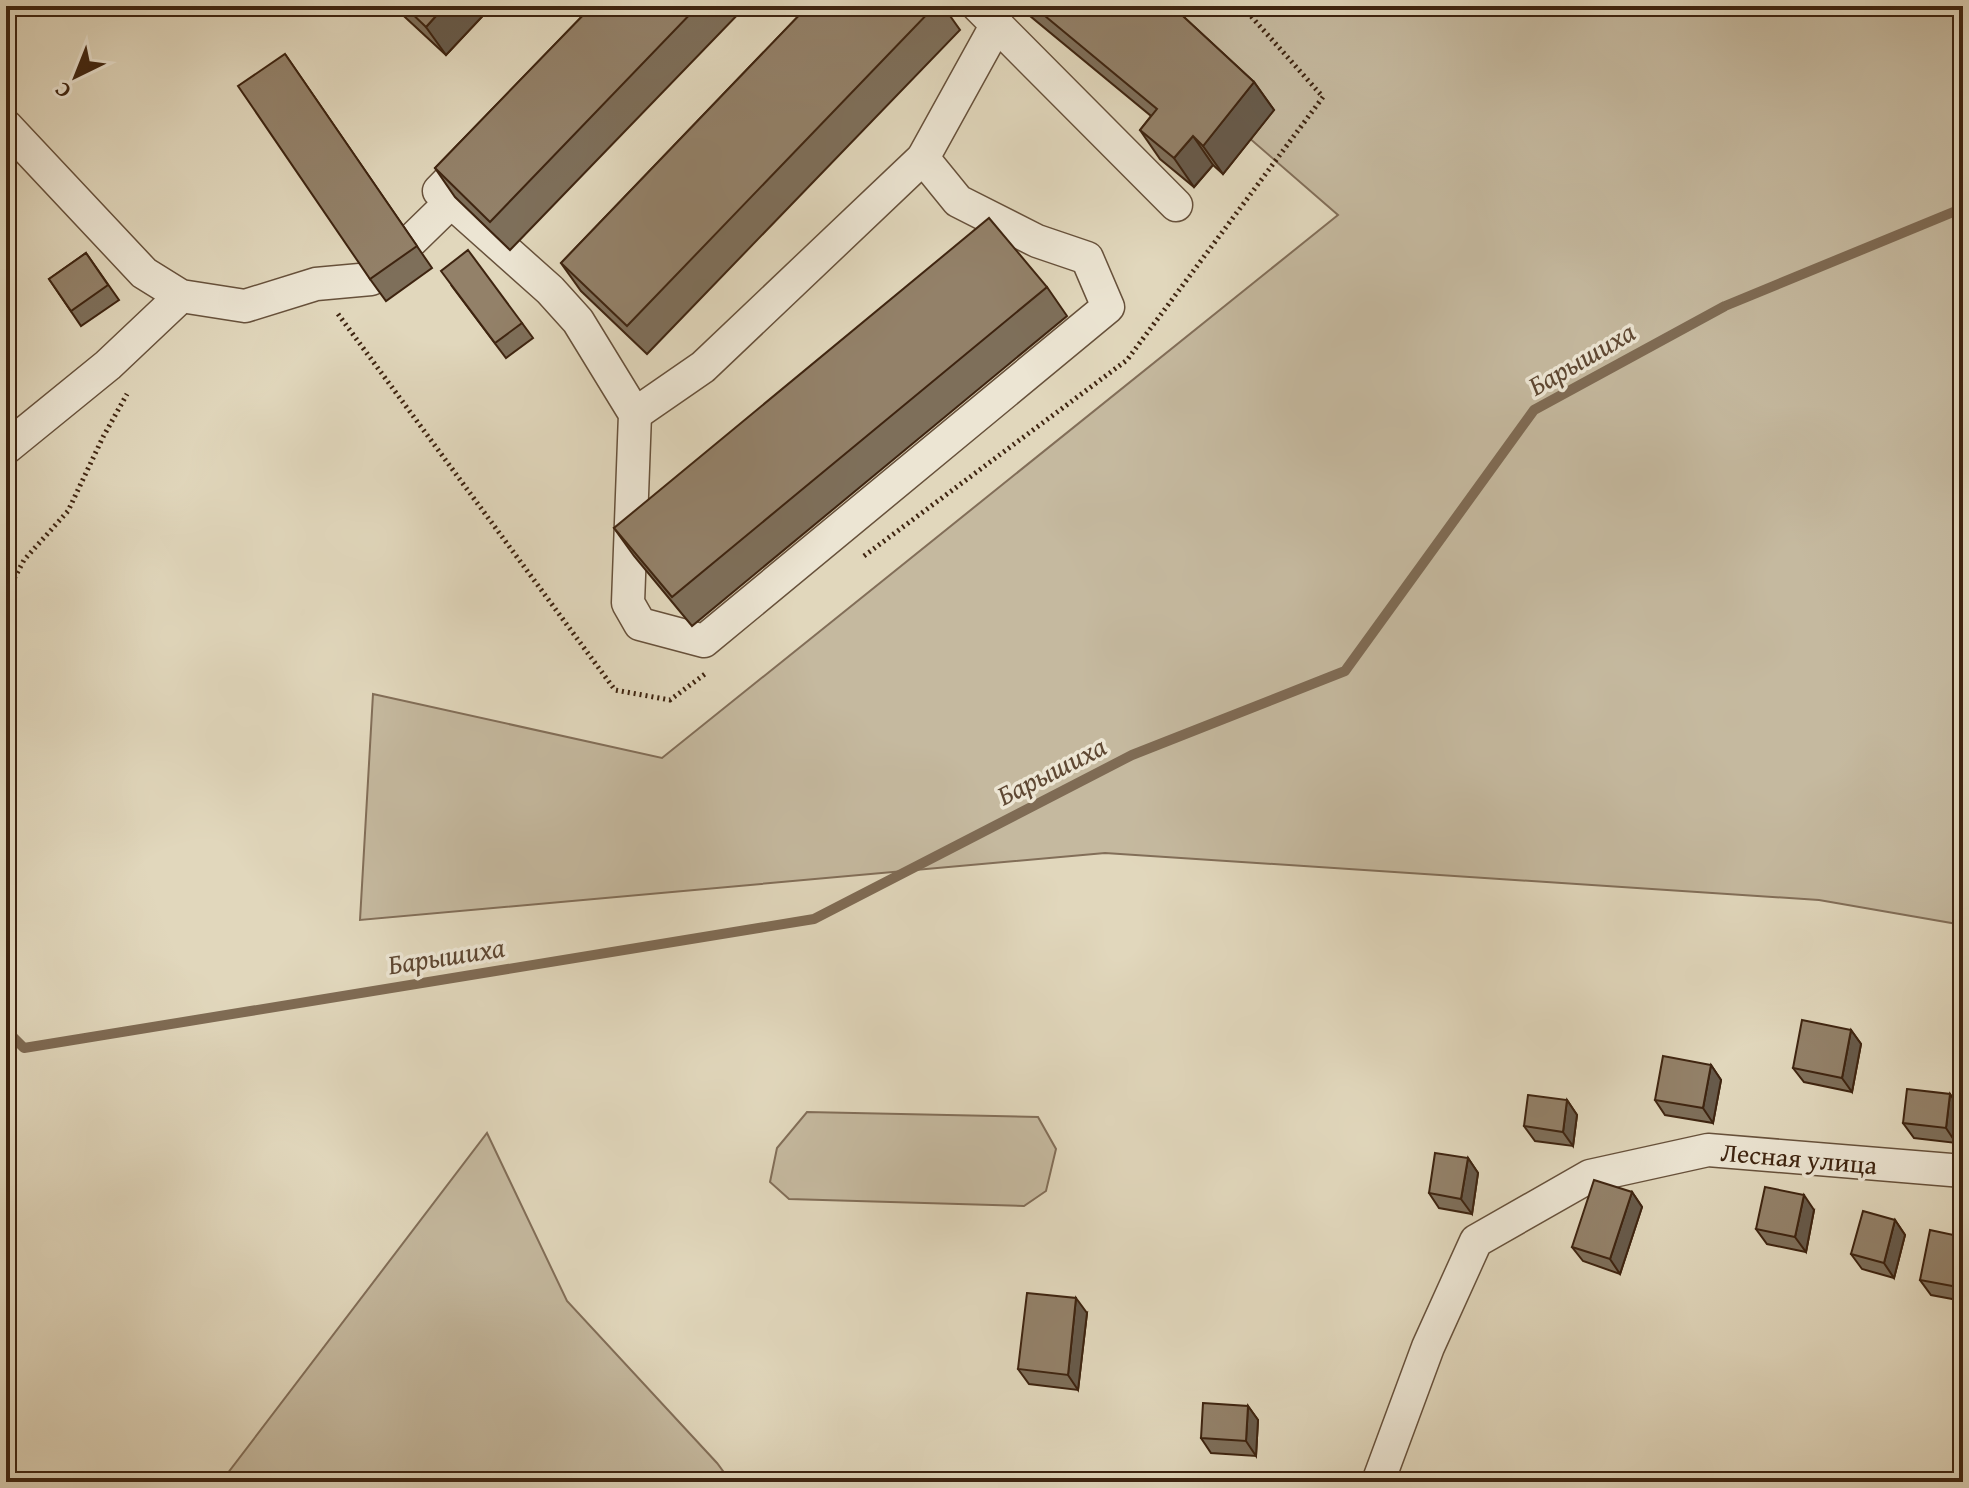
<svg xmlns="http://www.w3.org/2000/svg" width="1969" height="1488" font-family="'Gentium Book Plus',serif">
	<rect width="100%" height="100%" fill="#e1d7bc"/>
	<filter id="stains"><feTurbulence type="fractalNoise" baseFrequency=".0025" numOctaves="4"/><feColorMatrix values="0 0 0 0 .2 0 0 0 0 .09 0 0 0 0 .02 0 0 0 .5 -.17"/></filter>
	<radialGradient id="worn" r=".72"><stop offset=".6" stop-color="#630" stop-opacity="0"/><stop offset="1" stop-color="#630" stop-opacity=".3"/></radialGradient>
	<g fill="#c5b99f" stroke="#826e58" stroke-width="2">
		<path d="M1097 6H1963V925L1819 900 1105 853 360 920 373 694 662 758 1338 215Z"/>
		<path d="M807 1112 1038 1117 1056 1149 1046 1191 1024 1206 789 1199 770 1182 777 1148Z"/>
		<path d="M487 1133 567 1301 717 1463 731 1482H221Z"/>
	</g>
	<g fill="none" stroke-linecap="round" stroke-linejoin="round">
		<path stroke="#7f6b54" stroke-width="10" d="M6 1030 24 1048 814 919 1132 755 1345 671 1534 410 1725 306 1963 208"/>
		<defs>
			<g id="minor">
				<path d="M978 6 1176 205"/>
				<path d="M6 126 144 273 181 296 245 306 316 284 371 279"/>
				<path d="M477 152 439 191 550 290 578 321 635 414 628 603 640 624 704 641 1108 307 1087 258 1037 241 958 201 923 158"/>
				<path d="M412 240 451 202"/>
				<path d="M635 414 703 367 923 158 997 24"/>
				<path d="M6 448 108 365 181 296"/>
				<path d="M1378 1482 1428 1347 1476 1241 1590 1176 1708 1150 1963 1171"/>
			</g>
		</defs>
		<use href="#minor" stroke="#67513b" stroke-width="35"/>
		<g stroke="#3e2410" stroke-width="5" stroke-dasharray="2 4" stroke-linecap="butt">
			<path d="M338 314 615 690 670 700 705 674"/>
			<path d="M864 556 1127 360 1323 97 1242 6"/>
			<path d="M6 594 24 560 68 511 103 437 127 394"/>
		</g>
		<use href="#minor" stroke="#ece5d3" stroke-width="32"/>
	</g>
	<g fill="#7e6f5a" stroke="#3e2410" stroke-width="2">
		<path d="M393 6H492L446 55Z"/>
		<path d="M592 6H746L510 250 455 197 435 168Z"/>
		<path d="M808 6H943L960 30 647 354 581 291 561 263Z"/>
		<path d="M1018 6H1172L1254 82 1274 110 1223 174 1213 165 1194 187 1160 159 1140 130 1151 116Z"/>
		<path d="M285 54 432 268 386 301 370 279Z"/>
		<path d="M86 253 119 300 81 326 49 279Z"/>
		<path d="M451 285 522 323 533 338 506 358Z"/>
		<path d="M1047 287 1067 316 692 626 634 556 614 528Z"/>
		<path d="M1851 1030 1861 1044 1852 1092 1804 1082 1793 1068Z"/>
		<path d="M1711 1065 1721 1080 1713 1123 1665 1115 1655 1100Z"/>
		<path d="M1950 1094 1960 1109 1956 1143 1914 1138 1903 1123Z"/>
		<path d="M1567 1100 1577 1115 1573 1146 1535 1141 1524 1126Z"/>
		<path d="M1468 1158 1478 1173 1472 1214 1439 1208 1429 1193Z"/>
		<path d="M1632 1192 1642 1207 1620 1274 1583 1261 1572 1247Z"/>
		<path d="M1814 1210 1806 1252 1767 1244 1756 1229Z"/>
		<path d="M1895 1220 1905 1235 1894 1278 1862 1269 1851 1254Z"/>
		<path d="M1963 1237V1301L1931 1295 1920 1280Z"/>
		<path d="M1087 1313 1078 1390 1029 1384 1018 1369Z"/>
		<path d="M1248 1406 1258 1420 1256 1456 1211 1453 1201 1438Z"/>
	</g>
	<g fill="#675a4a" stroke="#3e2410" stroke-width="2">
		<path d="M445 6H492L446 55 426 27Z"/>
		<path d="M1254 82 1274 110 1223 174 1203 146Z"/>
		<path d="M1193 136 1213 165 1194 187 1174 158Z"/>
		<path d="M1851 1030 1861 1044 1852 1092 1842 1078Z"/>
		<path d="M1711 1065 1721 1080 1713 1123 1703 1108Z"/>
		<path d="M1950 1094 1960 1109 1956 1143 1946 1128Z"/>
		<path d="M1567 1100 1577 1115 1573 1146 1563 1132Z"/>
		<path d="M1468 1158 1478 1173 1472 1214 1461 1199Z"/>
		<path d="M1632 1192 1642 1207 1620 1274 1610 1259Z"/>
		<path d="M1804 1195 1814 1210 1806 1252 1795 1237Z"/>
		<path d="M1895 1220 1905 1235 1894 1278 1884 1263Z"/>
		<path d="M1076 1298 1087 1313 1078 1390 1068 1375Z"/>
		<path d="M1248 1406 1258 1420 1256 1456 1246 1441Z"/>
	</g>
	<g fill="#938169" stroke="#3e2410" stroke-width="2">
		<path d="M404 6H445L426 27Z"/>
		<path d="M592 6H698L490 222 435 168Z"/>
		<path d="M808 6H935L627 326 561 263Z"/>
		<path d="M1033 6H1172L1254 82 1203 146 1193 136 1174 158 1140 130 1157 109Z"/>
		<path d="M285 54 417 246 370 279 238 86Z"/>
		<path d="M989 218 1047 287 672 597 614 528Z"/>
		<path d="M468 250 522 323 495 343 441 271Z"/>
		<path d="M86 253 108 285 71 311 49 279Z"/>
		<path d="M1802 1020 1851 1030 1842 1078 1793 1068Z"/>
		<path d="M1663 1056 1711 1065 1703 1108 1655 1100Z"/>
		<path d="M1907 1089 1950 1094 1946 1128 1903 1123Z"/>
		<path d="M1528 1095 1567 1100 1563 1132 1524 1126Z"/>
		<path d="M1435 1153 1468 1158 1461 1199 1429 1193Z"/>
		<path d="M1594 1180 1632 1192 1610 1259 1572 1247Z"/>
		<path d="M1765 1187 1804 1195 1795 1237 1756 1229Z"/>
		<path d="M1863 1211 1895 1220 1884 1263 1851 1254Z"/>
		<path d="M1930 1230 1963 1237V1288L1920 1280Z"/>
		<path d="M1027 1293 1076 1298 1068 1375 1018 1369Z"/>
		<path d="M1203 1403 1248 1406 1246 1441 1201 1438Z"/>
	</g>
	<g text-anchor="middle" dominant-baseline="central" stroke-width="7" stroke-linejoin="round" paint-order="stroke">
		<g font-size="26" fill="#3e2410" stroke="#ece5d3">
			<text transform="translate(1799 1158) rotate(5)">Лесная улица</text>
		</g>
		<g font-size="28" font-style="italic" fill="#5e4732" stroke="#ece5d3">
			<text transform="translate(1581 358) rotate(-30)">Барышиха</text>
			<text transform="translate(1051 770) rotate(-27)">Барышиха</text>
			<text transform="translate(446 955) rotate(-9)">Барышиха</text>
		</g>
	</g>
	<rect width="1969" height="1488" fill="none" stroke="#e1d7bc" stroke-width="32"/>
	<rect x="8" y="8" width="1953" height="1472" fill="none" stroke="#3e2410" stroke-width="4"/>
	<rect x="16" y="16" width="1937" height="1456" fill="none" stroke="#3e2410" stroke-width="2"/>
	<g transform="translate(76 76) rotate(223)" stroke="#ece5d3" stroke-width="6" paint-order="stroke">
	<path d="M0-6L14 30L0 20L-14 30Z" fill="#3e2410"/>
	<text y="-12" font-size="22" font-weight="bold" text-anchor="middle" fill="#3e2410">С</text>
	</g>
	<rect width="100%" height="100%" filter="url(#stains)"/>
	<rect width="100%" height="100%" fill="url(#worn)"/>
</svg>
